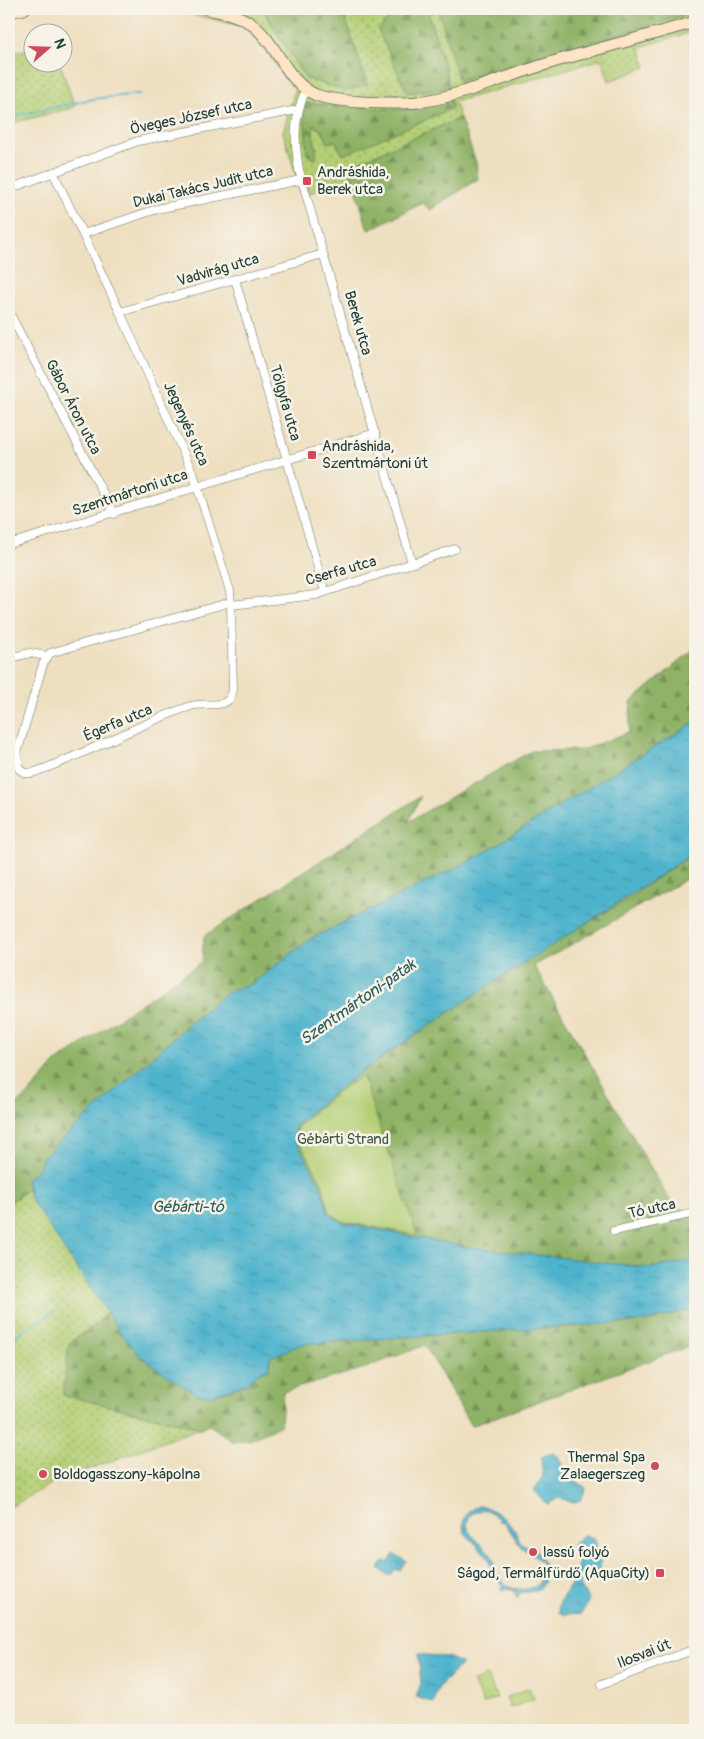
<svg xmlns="http://www.w3.org/2000/svg" width="704" height="1739" font-family="Pangolin,sans-serif">
	<defs>
		<pattern id="grass-dots" width="8" height="8" patternUnits="userSpaceOnUse" patternTransform="scale(1.25)"><rect width="8" height="8" fill="#b4cf75"/><path d="M2 2h.1M6 6h.1" fill="none" stroke="#92a961" stroke-width="1.8" stroke-linecap="round"/></pattern>
		<pattern id="forest-firs" width="22" height="20" patternUnits="userSpaceOnUse" patternTransform="scale(1.25)"><rect width="22" height="20" fill="#8fb266"/><path d="M5 1l3.5 6h-7zM16 11l3.5 6h-7z" fill="#749255"/></pattern>
		<pattern id="water-ripples" width="26" height="14" patternUnits="userSpaceOnUse" patternTransform="scale(1.25)"><rect width="26" height="14" fill="#4eb3cd"/><path d="M2 4q2-2 4 0t4 0M15 11q2-2 4 0t4 0" fill="none" stroke="#4093a7"/></pattern>
	</defs>
	<rect width="100%" height="100%" fill="#f7f3e8"/>
	<filter id="ink" filterUnits="userSpaceOnUse"><feTurbulence type="fractalNoise" baseFrequency=".02" numOctaves="2"/><feDisplacementMap in="SourceGraphic" scale="10" xChannelSelector="R" yChannelSelector="G"/><feConvolveMatrix kernelMatrix="1 2 1 2 8 2 1 2 1" color-interpolation-filters="sRGB"/></filter>
	<filter id="wash" filterUnits="userSpaceOnUse"><feTurbulence type="fractalNoise" baseFrequency=".0096" numOctaves="4" result="noise"/><feDisplacementMap in="SourceGraphic" scale="20" xChannelSelector="R" yChannelSelector="G"/><feGaussianBlur stdDeviation="1.12" result="paint"/><feColorMatrix in="noise" values="0 0 0 0 0 0 0 0 0 0 0 0 0 0 0 0 0 1.4 0 .05"/><feComposite in="paint" operator="in"/></filter>
	<g filter="url(#wash)">
		<rect width="100%" height="100%" fill="#eedfc0"/>
		<g fill="url(#grass-dots)" stroke="#6a8654" fill-rule="evenodd">
			<path d="M168 9H262L306 79 368 85 342 9H398L378 30 449 88 447 75 427 9H438L460 81 695 12V31L640 47 646 67 609 81 602 59 454 102 460 118 349 166 354 180 302 195 283 132 295 90 246 27ZM431 102 343 155 335 140 328 143 323 132 314 125 307 154 304 112 307 103C342 105 400 117 431 102Z"/>
			<path d="M32 48V62L60 63 75 107 9 124V54Z"/>
			<path d="M28 1189 31 1200 107 1312 96 1325 69 1343 124 1410 200 1428 54 1482 9 1508V1203Z"/>
		</g>
		<g fill="url(#forest-firs)" stroke="#57784d">
			<path d="M262 9H342L368 85 346 91 306 79Z"/>
			<path d="M398 9H427L447 75 449 88 407 93 378 30Z"/>
			<path d="M438 9H695V12L459 81Z"/>
			<path d="M450 100 453 108 343 155 335 140 328 143 323 132 314 125C310 138 320 145 315 160L307 154 304 112 306 103 403 110Z"/>
			<path d="M460 118 476 162 478 179 430 210 423 203 368 230 349 166Z"/>
			<path d="M695 648V722L472 860 312 938 252 984 229 991 191 1022 44 1156 36 1172 26 1179 28 1189 9 1203V1109L27 1096 56 1062 202 962 204 936 421 796 408 822 531 751 582 750 629 732 631 702Z"/>
			<path d="M695 852V874L534 966 669 1199 690 1216 695 1215V1260L651 1268 460 1246 344 1223 329 1214 320 1184 295 1139V1126L335 1090 516 967 631 896Z"/>
			<path d="M695 1308V1344L471 1426 425 1345 368 1367 283 1392 281 1425 253 1439 233 1442 209 1424 200 1428 63 1395 69 1343 96 1325 107 1312 139 1355 198 1395H212L234 1389 248 1383 256 1374 268 1368 270 1357 303 1344 648 1321Z"/>
		</g>
		<g fill="#b4cf75" stroke="#6a8654">
			<path d="M362 1076 417 1235 346 1222 330 1214 322 1182 298 1139 297 1127 338 1092Z"/>
			<path d="M487 1675 497 1698 483 1704 473 1682Z"/>
			<path d="M529 1688 534 1699 510 1708 506 1698Z"/>
		</g>
		<g fill="url(#water-ripples)" stroke="#367880" fill-rule="evenodd">
			<path d="M695 722V852C606 912 514 968 425 1028 380 1059 335 1088 295 1126V1139L320 1184 329 1214 344 1223 460 1246 651 1268 695 1260V1308L648 1321 303 1344 270 1357 269 1368 256 1374 248 1383 212 1395H198L168 1376 139 1355 120 1332 31 1200 26 1179 36 1172 44 1156 191 1022 229 991 252 984 312 938 472 860Z"/>
			<path d="M553 1453 558 1456 565 1472 586 1488 581 1500 575 1502 560 1498 547 1504 534 1490 543 1476 541 1459 543 1456Z"/>
			<path d="M478 1506H484L502 1516 514 1529 521 1543 532 1551 534 1547C543 1563 554 1576 537 1591L519 1593 518 1599 514 1592 505 1587 504 1590 501 1589 502 1585 494 1577 488 1557 464 1532C461 1519 467 1510 478 1506ZM484 1509 500 1519 498 1521 504 1522 521 1547 541 1561 544 1570 538 1585C522 1594 503 1589 496 1571 494 1566 495 1560 492 1556 484 1543 458 1533 471 1514Z"/>
			<path d="M585 1534 588 1538 594 1539 597 1545 595 1552 601 1560 600 1575H587L581 1579 580 1585 589 1601 581 1614 563 1615 559 1613 558 1606C570 1581 585 1576 573 1545Z"/>
			<path d="M394 1554 406 1561 400 1571 395 1569 391 1575H387L379 1568 383 1562H389Z"/>
			<path d="M418 1654 448 1657 462 1664 439 1687 434 1703 416 1697 421 1683Z"/>
		</g>
		<g fill="none" stroke-linecap="round" stroke-linejoin="round">
			<g stroke="#4eb3cd" stroke-width="2">
				<path d="M9 117 93 99 139 94"/>
				<path d="M9 1345 19 1333 55 1311"/>
			</g>
		</g>
	</g>
	<g filter="url(#ink)">
		<g fill="none" stroke-linecap="round" stroke-linejoin="round">
			<defs>
				<g id="minor">
					<path d="M306 89C293 120 294 138 299 170L412 563"/>
					<path d="M53 172 120 312 194 476 230 591 231 605 233 690C229 712 206 701 191 706 137 724 87 755 32 773H25L19 769 17 753 43 664 50 653 231 602"/>
					<path d="M9 189 138 141 297 110"/>
					<path d="M83 234 157 209 301 180"/>
					<path d="M235 279 325 592"/>
					<path d="M9 312 114 514"/>
					<path d="M120 312 323 254"/>
					<path d="M9 544 375 433"/>
					<path d="M231 605 316 595 455 549"/>
					<path d="M9 658 30 653 46 656"/>
					<path d="M614 1231 695 1213"/>
					<path d="M602 1684 695 1649"/>
				</g>
				<g id="secondary">
					<path d="M207 9C222 12 237 14 250 23 278 42 284 81 316 95 330 100 346 101 361 102 380 103 399 104 418 102 464 96 508 75 553 62 600 48 648 36 695 22"/>
					<path d="M9 12 24 9"/>
				</g>
			</defs>
			<use href="#minor" stroke="#677665" stroke-width="9"/>
			<use href="#secondary" stroke="#677665" stroke-width="13"/>
			<use href="#minor" stroke="#fff" stroke-width="8"/>
			<use href="#secondary" stroke="#ffe4c6" stroke-width="11"/>
		</g>
	</g>
	<g fill="#d1495b" stroke="#f7f3e8" stroke-width="2">
		<rect x="302" y="176" width="10" height="10" rx="2.5"/>
		<rect x="307" y="450" width="10" height="10" rx="2.5"/>
		<circle cx="655" cy="1466" r="5"/>
		<circle cx="43" cy="1474" r="5"/>
		<circle cx="533" cy="1552" r="5"/>
		<rect x="655" y="1568" width="10" height="10" rx="2.5"/>
	</g>
	<g text-anchor="middle" dominant-baseline="central" stroke-width="5" stroke-linejoin="round" paint-order="stroke">
		<g font-size="15" fill="#1f3d34" stroke="#f7f3e8">
			<text transform="translate(191 117) rotate(-12)">Öveges József utca</text>
			<text transform="translate(203 187) rotate(-13)">Dukai Takács Judit utca</text>
			<text transform="translate(218 270) rotate(-16)">Vadvirág utca</text>
			<text transform="translate(358 323) rotate(74)">Berek utca</text>
			<text transform="translate(285 403) rotate(74)">Tölgyfa utca</text>
			<text transform="translate(73 407) rotate(63)">Gábor Áron utca</text>
			<text transform="translate(186 424) rotate(66)">Jegenyés utca</text>
			<text transform="translate(130 493) rotate(-18)">Szentmártoni utca</text>
			<text transform="translate(341 571) rotate(-16)">Cserfa utca</text>
			<text transform="translate(118 723) rotate(-23)">Égerfa utca</text>
			<text transform="translate(652 1209) rotate(-12)">Tó utca</text>
			<text transform="translate(644 1654) rotate(-21)">Ilosvai út</text>
		</g>
		<g font-size="15" fill="#1f3d34" stroke="#f7f3e8" text-anchor="start">
			<text x="317" y="172">Andráshida,<tspan x="317" dy="17">Berek utca</tspan></text>
			<text x="322" y="446">Andráshida,<tspan x="322" dy="17">Szentmártoni út</tspan></text>
			<text x="645" y="1457" text-anchor="end">Thermal Spa<tspan x="645" dy="17">Zalaegerszeg</tspan></text>
			<text x="53" y="1474">Boldogasszony-kápolna</text>
			<text x="543" y="1552">lassú folyó</text>
			<text x="650" y="1573" text-anchor="end">Ságod, Termálfürdő (AquaCity)</text>
		</g>
		<g font-size="15" fill="#3d5a41" stroke="#f7f3e8">
			<text x="343" y="1139">Gébárti Strand</text>
		</g>
		<g font-size="16" font-style="italic" fill="#2b5a5a" stroke="#f7f3e8">
			<text transform="translate(358 1002) rotate(-35)">Szentmártoni-patak</text>
			<text x="188" y="1207">Gébárti-tó</text>
		</g>
	</g>
	<rect width="704" height="1739" fill="none" stroke="#f7f3e8" stroke-width="30"/>
	<g transform="translate(48 48) rotate(70)"><circle r="24" fill="#f7f3e8" stroke="#a1aaa0"/>
	<path d="M0-4L9 19L0 12L-9 19Z" fill="#d1495b"/>
	<text y="-8" font-size="14" font-weight="bold" text-anchor="middle" fill="#1f3d34">N</text>
	</g>
</svg>
